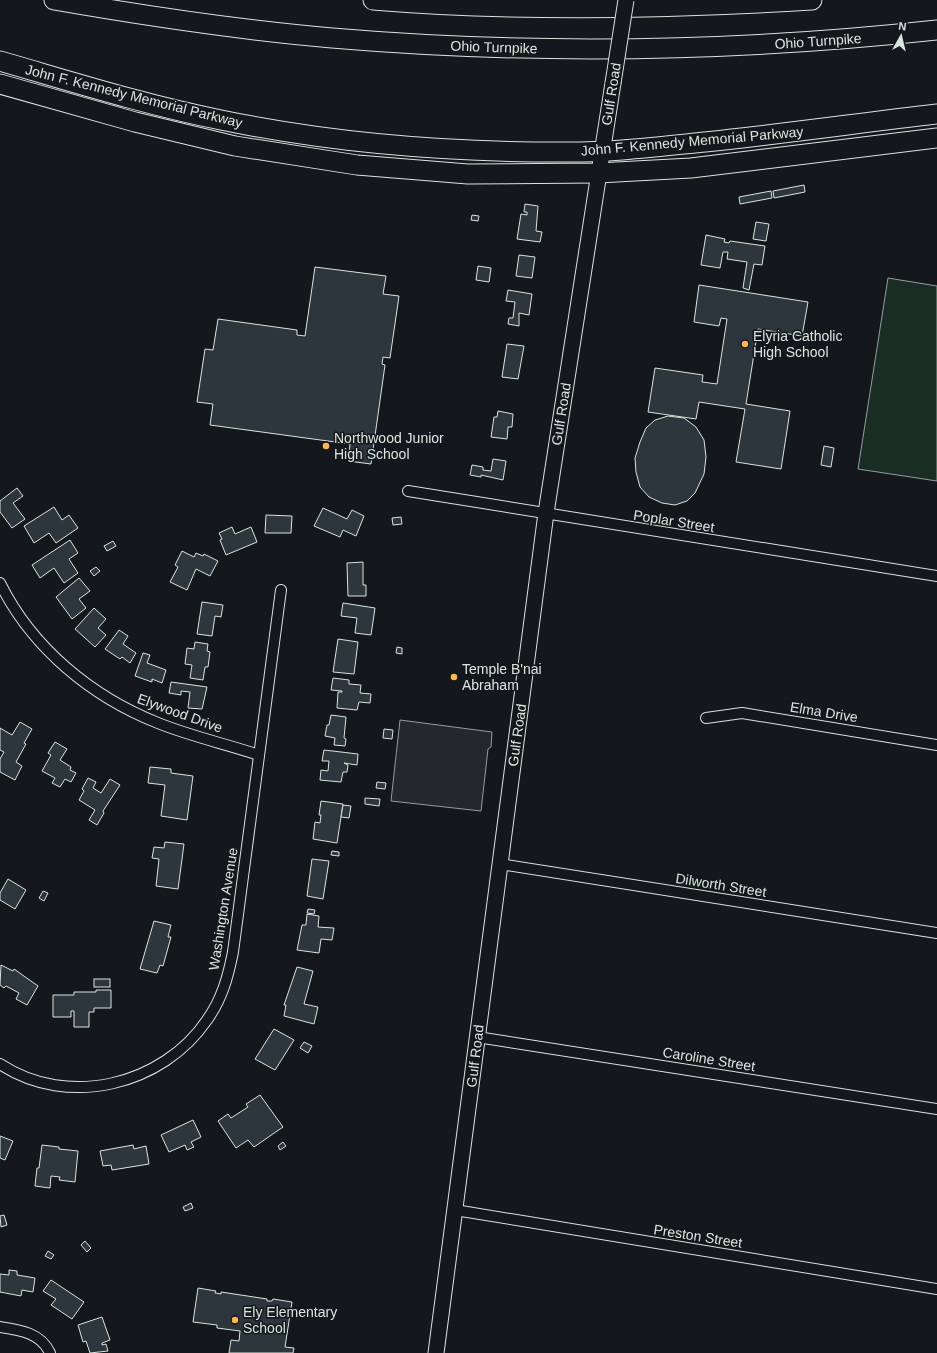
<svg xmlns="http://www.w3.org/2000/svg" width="937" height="1353" font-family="Helvetica,sans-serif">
	<rect width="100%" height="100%" fill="#14181c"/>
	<path fill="#1a2d24" stroke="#939e99" d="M888 278 937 286V481L858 469Z"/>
	<path fill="#24282b" stroke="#939e99" d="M400 720 492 732 491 747 488 749 481 811 391 801Z"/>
	<g fill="#2c363c" stroke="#d8e6dc">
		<path d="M804 185 805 192 774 198 773 191Z"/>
		<path d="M771 191 772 198 740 204 739 197Z"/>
		<path d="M525 204 538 206 536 231 542 232 540 242 517 239 521 214 527 215V212H524Z"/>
		<path d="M472 215 479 216 478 221 471 220Z"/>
		<path d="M756 222 769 224 766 241 753 239Z"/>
		<path d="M706 235 725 239 724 242 729 243 730 241 765 246 762 265 754 264 749 290 743 288 747 262 727 259 728 252H723L720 268 701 265Z"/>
		<path d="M519 255 535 257 532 278 516 276Z"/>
		<path d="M478 266 491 268 489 282 476 280Z"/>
		<path d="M315 267 386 276 383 294 399 296 390 358 383 357 382 364 385 365 371 464 348 461 350 444 210 425 213 404 197 402 205 349 213 350 218 319 297 330V335L305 336Z"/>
		<path d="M699 285 808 302 802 336 758 329 746 404 790 411 781 469 736 462 745 409 699 402 696 419 648 412 655 368 703 375 702 382 717 384 727 319 721 318 719 326 694 322Z"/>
		<path d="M508 290 532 294 529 315 519 313V326L508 324 509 318H513L515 302 506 301Z"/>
		<path d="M507 344 524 346 518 379 502 377Z"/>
		<path d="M498 411 513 414 512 427H508L507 439 491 437 494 417H497Z"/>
		<path d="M668 416 684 418 696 427 704 440 706 457 704 474 695 493 687 501 675 505 662 503 649 497 640 487 636 472 635 458 640 442 646 428 655 420Z"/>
		<path d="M824 446 834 448 831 467 821 465Z"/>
		<path d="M493 459 506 461 503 480 481 475V477L470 475 472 465 483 467V470L491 471Z"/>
		<path d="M17 488 23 496 13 503 25 519 12 528 0 512V501Z"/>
		<path d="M54 507 62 520 69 515 78 528 56 543 49 533 34 543 24 526Z"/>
		<path d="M323 508 347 519 352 510 364 516 356 536 343 530 340 537 314 526Z"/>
		<path d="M266 515 292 516 291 533H265Z"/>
		<path d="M401 517 402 524 393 525 392 518Z"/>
		<path d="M232 527 235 534 251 527 257 542 226 555 220 540 222 539 219 533Z"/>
		<path d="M70 540 78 553 69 559 78 573 64 583 54 568 40 578 32 565Z"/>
		<path d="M113 541 116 546 107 551 104 546Z"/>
		<path d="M182 551 194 557 196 553 203 556 204 554 218 561 210 576 196 569 187 590 170 582 178 567 175 565Z"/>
		<path d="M363 562V585H366V596H348L347 563Z"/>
		<path d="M96 567 100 571 94 576 90 571Z"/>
		<path d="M79 578 90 591 79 599 86 608 72 619 56 597Z"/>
		<path d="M202 602 223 605 221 617 215 616 212 636 197 634Z"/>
		<path d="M343 603 375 608 371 635 355 633 357 618 341 616Z"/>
		<path d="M94 608 106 619 98 628 106 635 95 647 75 629Z"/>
		<path d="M119 630 128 636 123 644 136 653 130 663 122 657 120 659 105 649Z"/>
		<path d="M338 639 358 642 354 674 333 672Z"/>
		<path d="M195 642 208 644 207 651 210 652 208 667H205L203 680 190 678 192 665 185 664 187 648 194 649Z"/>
		<path d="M397 647 402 648V654L396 653Z"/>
		<path d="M143 653 150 655 147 663 166 670 162 683 152 679V682L135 676Z"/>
		<path d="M333 678 349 680V684L361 685 360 693 371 694 370 703 359 702 357 710 337 708 338 692H342V691L331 690Z"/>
		<path d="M171 682 207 687 202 709 188 708 190 692 181 691V695L169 693Z"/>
		<path d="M331 715 346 717 344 738 346 739 345 746 334 745 335 738 325 736 327 725H329Z"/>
		<path d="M20 722 32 729 24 743 26 744 16 762 22 766 15 780 0 772V759L4 752 0 750V728L12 735Z"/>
		<path d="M384 729 393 730 392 739 383 738Z"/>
		<path d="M55 742 67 749 60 760 71 767 70 770 76 773 71 782 65 779 60 787 52 783 55 778 42 771 51 755 48 753Z"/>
		<path d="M324 750 358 754 357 765 344 763 348 765 347 772H343L341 782 320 780 321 770 328 771 329 761H322Z"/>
		<path d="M150 767 171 769V773L193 776 187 820 161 816 165 785 148 783Z"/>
		<path d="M88 778 96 782 93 788 101 793 110 779 120 785 103 811 104 813 97 825 89 820 95 810 79 800 84 791 82 789Z"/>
		<path d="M377 782 386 783 385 789 376 788Z"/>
		<path d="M365 798 380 799 379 806 365 804Z"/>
		<path d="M321 801 343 804 337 843 313 839 315 822 320 823 321 815H319Z"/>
		<path d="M343 805 351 806 349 818 341 817Z"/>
		<path d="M165 842 184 844 178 889 156 886 159 859 152 858 154 847 164 848Z"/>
		<path d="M332 851 339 852V856L331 855Z"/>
		<path d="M312 859 329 861 323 899 307 896Z"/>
		<path d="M8 879 26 890 15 909 0 900V893Z"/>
		<path d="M43 891 48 893 44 901 39 898Z"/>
		<path d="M308 909 315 910 314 914 307 913Z"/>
		<path d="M307 914 319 916 318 927 334 928 332 940 321 939 319 953 297 950 302 925H306Z"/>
		<path d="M154 921 171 925 168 937H171L163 966 160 965 157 973 140 969Z"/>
		<path d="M1 965 13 971 14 969 38 986 27 1005 16 999 19 993 6 986 4 988 0 985Z"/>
		<path d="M297 967 313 971 304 1004 318 1007 314 1024 284 1016 286 1005H284Z"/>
		<rect x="94" y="979" width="16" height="8"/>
		<path d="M96 990H111V1008H94V1012H89V1027H74V1011H71V1017H53V995H74V992H96Z"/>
		<path d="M274 1029 294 1040 275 1070 255 1059Z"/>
		<path d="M304 1042 312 1046 308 1053 300 1048Z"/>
		<path d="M260 1095 283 1127 254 1147 248 1140 236 1148 218 1121 228 1114 231 1118 248 1107 246 1104Z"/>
		<path d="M193 1120 201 1137 191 1142 194 1147 187 1150 185 1145 169 1152 161 1135Z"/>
		<path d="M0 1136 13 1141 5 1160 0 1158Z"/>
		<path d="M283 1142 286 1146 280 1150 278 1146Z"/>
		<path d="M42 1145 59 1147V1149L78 1151 75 1182 59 1180 60 1177 51 1176 50 1188 35 1186 37 1168H39Z"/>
		<path d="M133 1145 134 1149 146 1146 149 1164 112 1170 111 1165 103 1166 100 1151Z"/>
		<path d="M191 1203 193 1208 185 1211 183 1207Z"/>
		<path d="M4 1215 7 1225 1 1227 0 1216Z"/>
		<path d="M85 1241 91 1248 87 1252 81 1245Z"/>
		<path d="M48 1251 54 1255 51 1259 45 1256Z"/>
		<path d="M9 1270 17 1271V1275L35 1278 33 1292 22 1290 21 1296 0 1292V1274L9 1275Z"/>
		<path d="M51 1280 84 1302 72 1319 51 1305 56 1299 43 1291Z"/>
		<path d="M198 1288 216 1291 215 1293 221 1294V1292L267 1299V1301H272L273 1299 292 1302 285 1347 294 1348 293 1353H229L231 1340 239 1341 240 1331 217 1328V1325L193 1322Z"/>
		<path d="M102 1317 110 1340 102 1343V1345L106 1344 108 1351 90 1353 86 1341 83 1342 78 1325Z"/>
	</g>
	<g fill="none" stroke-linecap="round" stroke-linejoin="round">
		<defs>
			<g id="street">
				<path d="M408 491 937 576"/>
				<path d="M0 583C32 648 92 697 158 723 190 736 226 744 259 755"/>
				<path d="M706 718 742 713 937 745"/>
				<path d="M500 864 937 933"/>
				<path d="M477 1037 937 1109"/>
				<path d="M0 1064C68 1109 163 1085 207 1020 222 999 228 977 233 952L281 590"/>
				<path d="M455 1210 937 1289"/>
				<path d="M0 1327C20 1330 41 1333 50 1353"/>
			</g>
			<path id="secondary" d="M436 1353 546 513 613 83"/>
			<g id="highway">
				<path d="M54 0C146 16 239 30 332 38 533 55 736 52 937 30"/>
				<path d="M373 0C519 12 666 9 812 0"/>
				<path d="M0 61C73 82 146 105 221 120 332 143 445 152 558 152 607 153 656 147 705 142 782 134 860 123 937 114"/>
				<path d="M0 84 135 122 235 146 357 165 468 174 598 173 691 168 937 138"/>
			</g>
		</defs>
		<use href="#street" stroke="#d8e6dc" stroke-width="12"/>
		<use href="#secondary" stroke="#d8e6dc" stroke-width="17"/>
		<use href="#highway" stroke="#d8e6dc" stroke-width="21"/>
		<use href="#street" stroke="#14181c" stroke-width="10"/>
		<use href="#secondary" stroke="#14181c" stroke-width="15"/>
		<use href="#highway" stroke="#14181c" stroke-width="19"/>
		<defs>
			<path id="secondary-bridge" d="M613 83 626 0"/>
		</defs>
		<use href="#secondary-bridge" stroke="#d8e6dc" stroke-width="17" stroke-linecap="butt"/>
		<use href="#secondary-bridge" stroke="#14181c" stroke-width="15"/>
	</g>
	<g fill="#ffb74d" stroke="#14181c" stroke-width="1.5">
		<circle cx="745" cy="344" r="4"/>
		<circle cx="326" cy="446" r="4"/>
		<circle cx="454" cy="677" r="4"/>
		<circle cx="235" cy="1320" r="4"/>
	</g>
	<g text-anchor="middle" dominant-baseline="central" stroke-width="3" stroke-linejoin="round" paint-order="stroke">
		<g font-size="14" fill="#d8e6dc" stroke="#14181c">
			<text transform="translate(818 41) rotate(-4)">Ohio Turnpike</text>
			<text transform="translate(494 47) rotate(2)">Ohio Turnpike</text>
			<text transform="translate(611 94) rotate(-81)">Gulf Road</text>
			<text transform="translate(134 96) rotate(14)">John F. Kennedy Memorial Parkway</text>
			<text transform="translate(692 141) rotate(-5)">John F. Kennedy Memorial Parkway</text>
			<text transform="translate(561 414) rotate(-81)">Gulf Road</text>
			<text transform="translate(674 521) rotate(9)">Poplar Street</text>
			<text transform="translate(824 712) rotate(9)">Elma Drive</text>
			<text transform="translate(180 713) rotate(20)">Elywood Drive</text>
			<text transform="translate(517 735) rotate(-82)">Gulf Road</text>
			<text transform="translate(721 885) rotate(9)">Dilworth Street</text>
			<text transform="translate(223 909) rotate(-81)">Washington Avenue</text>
			<text transform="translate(475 1056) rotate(-83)">Gulf Road</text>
			<text transform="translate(709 1059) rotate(9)">Caroline Street</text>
			<text transform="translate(698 1236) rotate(9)">Preston Street</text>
		</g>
		<g font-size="14" fill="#d8e6dc" stroke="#14181c" text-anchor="start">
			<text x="753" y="336">Elyria Catholic<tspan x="753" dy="16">High School</tspan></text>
			<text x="334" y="438">Northwood Junior<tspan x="334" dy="16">High School</tspan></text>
			<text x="462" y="669">Temple B'nai<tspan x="462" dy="16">Abraham</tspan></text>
			<text x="243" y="1312">Ely Elementary<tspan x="243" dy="16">School</tspan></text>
		</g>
	</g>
	<g transform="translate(901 36) rotate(8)" stroke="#14181c" stroke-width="3" paint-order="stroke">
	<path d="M0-3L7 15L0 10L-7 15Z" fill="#d8e6dc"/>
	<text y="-6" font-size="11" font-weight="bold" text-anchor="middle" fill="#d8e6dc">N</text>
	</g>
</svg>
